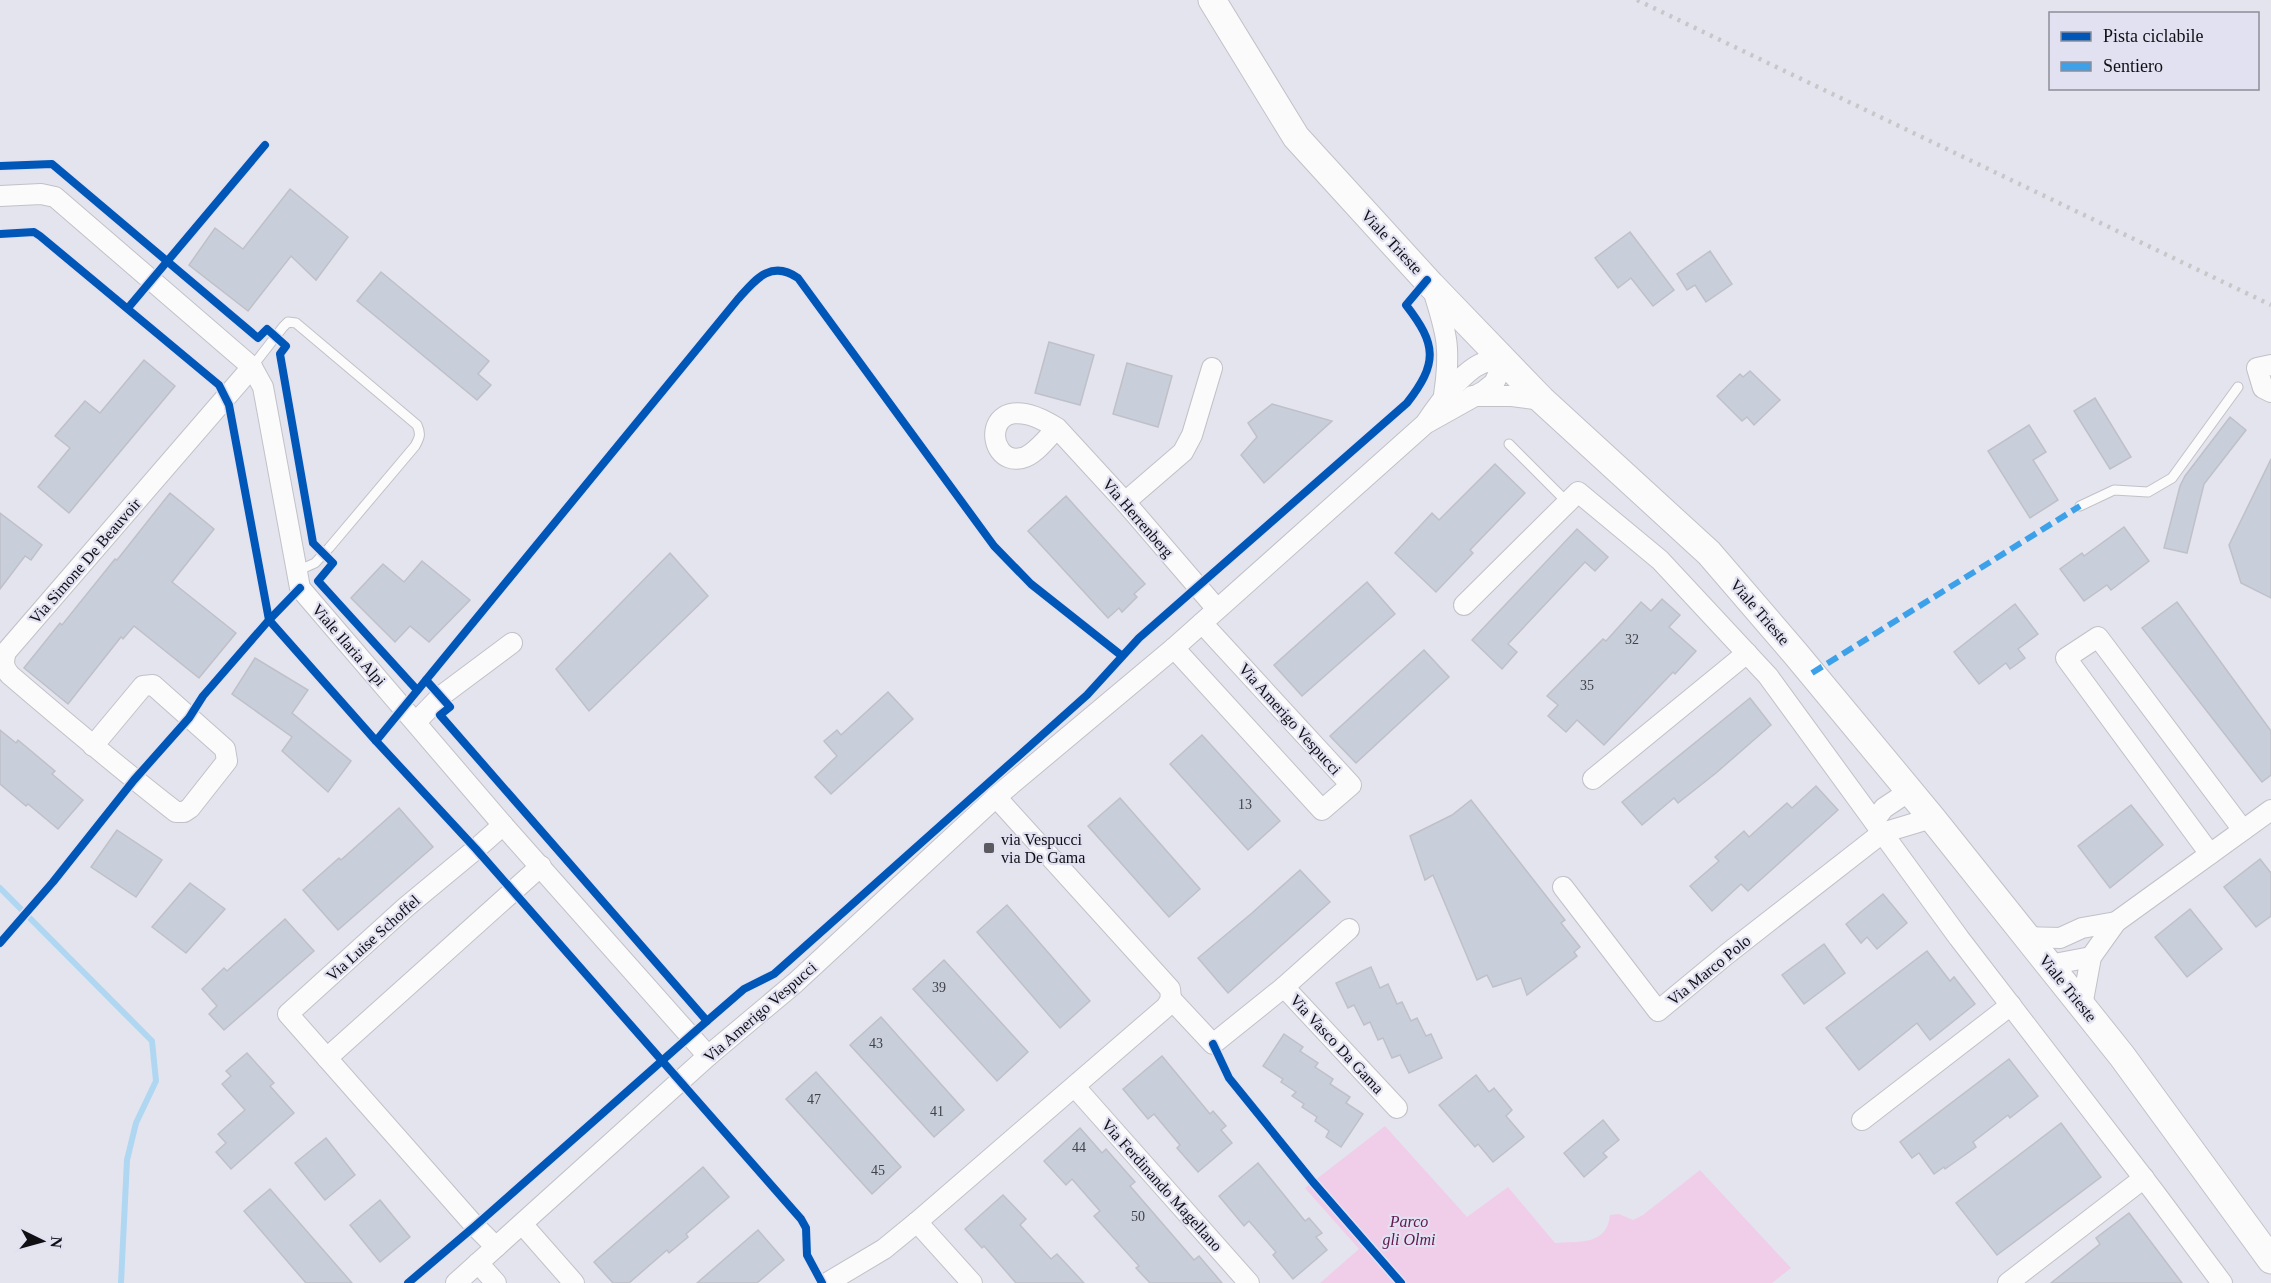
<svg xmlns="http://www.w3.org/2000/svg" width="2271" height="1283" font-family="'Times New Roman',serif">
	<rect width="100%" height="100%" fill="#e4e4ee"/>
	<path fill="#f0cde9" d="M1385 1126 1467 1217 1508 1187 1555 1243C1579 1241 1607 1246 1610 1215L1619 1214 1633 1220 1643 1215 1700 1170 1791 1268 1772 1283H1320L1359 1249 1305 1188Z"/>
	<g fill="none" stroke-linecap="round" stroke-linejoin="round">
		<path stroke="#b0d7f2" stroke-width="6" d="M0 888 152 1041 156 1081 136 1123 127 1160 121 1283"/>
	</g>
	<g fill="#c8ceda" stroke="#bfc0c8" stroke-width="1.5">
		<path d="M290 189 348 237 316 280 291 256 248 311 189 265 215 228 243 249Z"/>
		<path d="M1630 232 1674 290 1653 306 1631 278 1618 288 1595 258Z"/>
		<path d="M1710 251 1732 284 1706 302 1695 285 1687 290 1677 274Z"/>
		<path d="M381 272 489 361 478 374 491 385 477 400 357 301Z"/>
		<path d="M1049 342 1094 355 1080 405 1035 393Z"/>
		<path d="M144 360 175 386 69 513 38 487 70 448 55 436 85 401 100 413Z"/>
		<path d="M1127 363 1172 376 1158 427 1113 414Z"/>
		<path d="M1750 371 1780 400 1754 425 1747 417 1742 421 1717 396 1740 374 1743 377Z"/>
		<path d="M2095 398 2131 457 2110 469 2074 411Z"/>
		<path d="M1272 404 1332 421 1264 483 1241 455 1257 437 1248 423Z"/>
		<path d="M2230 417 2246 430 2204 484 2187 553 2164 548 2180 486 2185 476Z"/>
		<path d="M2029 425 2046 452 2033 460 2058 500 2030 518 1988 451Z"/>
		<path d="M2271 459V598L2241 583 2229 545Z"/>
		<path d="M1495 464 1525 493 1470 550 1473 553 1436 592 1395 553 1432 513 1439 520Z"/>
		<path d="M170 493 214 529 172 582 236 633 199 678 134 626 123 639 121 637 68 704 24 668 60 623 62 625 115 559 117 560Z"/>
		<path d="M1066 496 1145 584 1134 594 1137 597 1122 612 1119 608 1108 618 1028 531Z"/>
		<path d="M0 513 42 545 31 560 25 556 0 589Z"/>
		<path d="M2124 527 2149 561 2111 590 2107 585 2084 601 2060 569 2082 553 2084 556Z"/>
		<path d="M1577 529 1608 557 1595 571 1585 562 1508 644 1517 652 1502 669 1472 640Z"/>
		<path d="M670 553 708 596 589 711 556 669Z"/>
		<path d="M422 561 470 600 429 642 410 626 395 642 351 598 383 564 404 582Z"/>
		<path d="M1367 582 1395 614 1302 696 1274 665Z"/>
		<path d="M1662 599 1680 615 1669 627 1696 651 1675 674 1673 672 1604 745 1577 720 1566 732 1548 716 1558 705 1547 696 1603 639 1606 641 1641 602 1651 611Z"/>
		<path d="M2177 602 2271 731V775L2262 782 2142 628Z"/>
		<path d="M2015 604 2038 634 2018 649 2025 658 2010 669 2006 663 1979 684 1954 652Z"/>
		<path d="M1424 650 1449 677 1356 763 1330 736Z"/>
		<path d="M255 658 308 690 292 713 351 761 328 792 282 751 292 737 232 694Z"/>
		<path d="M888 692 913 719 831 794 815 777 837 756 824 741 837 730 841 735Z"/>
		<path d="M1750 698 1771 725 1716 773 1678 803 1674 798 1642 825 1622 802Z"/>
		<path d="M0 730 16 743 18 740 55 771 52 774 83 800 58 829 28 804 26 806 0 784Z"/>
		<path d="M1202 735 1280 821 1248 850 1170 764Z"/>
		<path d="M1816 786 1838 810 1748 891 1741 884 1712 911 1690 886 1719 861 1715 857 1744 831 1749 837 1787 803 1792 808Z"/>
		<path d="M1120 798 1200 889 1169 917 1088 826Z"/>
		<path d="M1471 800 1565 920 1561 923 1580 947 1574 952 1577 956 1527 995 1521 978 1493 987 1487 975 1477 980 1433 875 1425 880 1410 836 1452 815Z"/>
		<path d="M2131 805 2163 845 2110 888 2078 846Z"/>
		<path d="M399 808 433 847 338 930 303 890 339 858 341 860Z"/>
		<path d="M117 830 162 860 136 897 91 867Z"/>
		<path d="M2260 859 2271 873V916L2256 927 2224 887Z"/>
		<path d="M1300 870 1330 902 1228 993 1198 958 1252 913Z"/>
		<path d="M190 883 225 909 186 953 152 927Z"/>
		<path d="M1883 894 1907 923 1877 949 1867 937 1861 943 1846 924Z"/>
		<path d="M1007 905 1090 1001 1060 1028 977 932Z"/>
		<path d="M2190 909 2222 949 2187 977 2155 937Z"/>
		<path d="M285 919 314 951 224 1030 209 1014 217 1006 202 989 224 968 227 971Z"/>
		<path d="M1824 944 1845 973 1804 1004 1782 975Z"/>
		<path d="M1927 951 1950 981 1954 977 1975 1004 1930 1040 1917 1023 1859 1070 1826 1028Z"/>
		<path d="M944 960 1028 1052 997 1081 913 989Z"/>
		<path d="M1371 967 1380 988 1388 984 1397 1004 1402 1002 1411 1021 1417 1018 1426 1036 1431 1034 1442 1058 1409 1073 1400 1055 1392 1058 1383 1038 1378 1040 1370 1022 1364 1025 1354 1005 1348 1008 1336 983Z"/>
		<path d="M881 1017 964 1110 934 1137 850 1045Z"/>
		<path d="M1284 1034 1303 1047 1300 1051 1318 1063 1315 1067 1333 1079 1330 1084 1350 1097 1346 1103 1363 1114 1341 1147 1326 1137 1329 1131 1315 1121 1317 1117 1302 1107 1304 1104 1292 1096 1296 1092 1281 1082 1283 1079 1263 1066Z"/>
		<path d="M247 1053 274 1083 270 1086 294 1113 231 1169 216 1152 226 1143 218 1134 245 1110 222 1084 231 1076 226 1071Z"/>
		<path d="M1162 1056 1210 1114 1213 1111 1226 1126 1221 1130 1232 1143 1198 1172 1177 1148 1180 1145 1154 1114 1148 1119 1123 1089Z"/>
		<path d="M2009 1059 2038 1096 2010 1118 2008 1115 1973 1142 1976 1147 1945 1169 1944 1167 1934 1174 1919 1153 1912 1158 1900 1142Z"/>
		<path d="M816 1072 901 1167 872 1194 786 1099Z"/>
		<path d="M1476 1075 1489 1092 1494 1088 1512 1110 1506 1116 1524 1137 1493 1162 1478 1144 1475 1147 1439 1105Z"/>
		<path d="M1603 1120 1619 1140 1603 1153 1607 1157 1584 1177 1564 1153Z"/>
		<path d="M2061 1123 2101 1177 1997 1255 1956 1203Z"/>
		<path d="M1080 1128 1102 1153 1106 1149 1135 1182 1130 1186 1194 1260 1199 1256 1222 1283H1150L1136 1268 1139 1266 1094 1216 1100 1211 1072 1179 1066 1185 1044 1161Z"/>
		<path d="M326 1138 355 1175 325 1200 295 1163Z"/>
		<path d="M1258 1163 1305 1221 1309 1218 1322 1233 1316 1237 1327 1250 1293 1279 1273 1255 1276 1252 1249 1221 1244 1226 1219 1196Z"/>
		<path d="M703 1167 729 1197 686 1234 688 1237 669 1253 667 1250 629 1283H613L594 1262Z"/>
		<path d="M270 1189 352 1283H306L244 1211Z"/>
		<path d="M1003 1195 1026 1219 1020 1225 1051 1259 1057 1254 1084 1283H1016L984 1246 982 1248 965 1229Z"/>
		<path d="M380 1200 410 1237 380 1262 350 1225Z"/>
		<path d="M2129 1213 2182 1283H2051L2100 1244 2096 1238Z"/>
		<path d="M758 1230 784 1260 757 1283H697Z"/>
	</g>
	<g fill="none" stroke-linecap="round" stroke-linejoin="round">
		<defs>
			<g id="lane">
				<path d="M252 367 283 327 288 322 296 323 417 425C421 434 420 437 415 446L329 548 315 563 297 571"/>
				<path d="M1509 444 1567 502"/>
				<path d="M2080 506 2114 490 2148 492 2172 478 2238 387"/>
			</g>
			<g id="street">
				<path d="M0 196 41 194 55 197 252 367 263 387 300 588 503 825 708 1056"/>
				<path d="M1433 290C1447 334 1451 349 1444 395"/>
				<path d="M2271 365 2257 368 2263 388 2271 392"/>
				<path d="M1472 396H1512L1542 400"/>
				<path d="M1057 428C1047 438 1035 455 1022 458 983 468 980 379 1057 428L1125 502 1217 609"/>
				<path d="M1125 502 1183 452 1192 435 1212 368"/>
				<path d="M1464 605 1578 492 1660 560 1768 676 1959 938 2155 1193 2222 1283"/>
				<path d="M1174 648 1322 810 1351 785 1202 623"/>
				<path d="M416 722 441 696 512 643"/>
				<path d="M93 746 143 686 153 685 225 749 227 761 190 808 184 812H176C119 768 65 722 10 675 3 667 3 662 6 652L252 367"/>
				<path d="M1593 779 1747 653"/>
				<path d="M996 797 1170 989 1171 999"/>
				<path d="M1874 821 1884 808 1908 792"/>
				<path d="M2210 854 2066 658 2098 637 2243 830"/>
				<path d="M1563 887 1658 1011 1727 954 1882 833 1932 818"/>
				<path d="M2027 937 2060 938 2082 928 2116 922"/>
				<path d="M2049 965 2091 957"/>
				<path d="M1284 987 1349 929"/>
				<path d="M1171 999 1213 1044 1284 987 1397 1108"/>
				<path d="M2082 1006 2091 957 2116 922 2271 810"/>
				<path d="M327 1058 541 866"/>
				<path d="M1075 1087 1249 1283"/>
				<path d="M1862 1120 2011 1005"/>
				<path d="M917 1222 972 1283"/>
				<path d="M523 1225 574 1283"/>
				<path d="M496 1247 475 1226 288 1014 406 907 476 849 503 825"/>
				<path d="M478 1263 496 1283"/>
				<path d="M456 1283 708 1056 795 983 996 797 1174 648 1425 424 1484 391 1494 383 1505 361C1500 361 1495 360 1490 361 1466 364 1438 405 1425 424"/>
				<path d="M827 1283 884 1249 917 1222 1166 1007 1171 999"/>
				<path d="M2008 1283 2144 1178"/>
			</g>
			<path id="secondary" d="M1212 0 1296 137 1431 285 1542 400 1709 553 1795 653 1932 818 2122 1056 2271 1260"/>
		</defs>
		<use href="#lane" stroke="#c1c1c7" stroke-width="11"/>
		<use href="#street" stroke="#c1c1c7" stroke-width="22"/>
		<use href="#secondary" stroke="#c1c1c7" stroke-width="29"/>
		<use href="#lane" stroke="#fbfbfc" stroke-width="9"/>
		<use href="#street" stroke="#fbfbfc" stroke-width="20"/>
		<use href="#secondary" stroke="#fbfbfc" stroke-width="27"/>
		<path stroke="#c7c7ca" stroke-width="4.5" stroke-dasharray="3 6" stroke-linecap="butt" d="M1637 0 2271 305"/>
		<path stroke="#3da1ea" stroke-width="6" stroke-dasharray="12 6" stroke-linecap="butt" d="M1812 673 2080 506"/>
		<defs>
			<g id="cycleway">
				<path d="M0 166 52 164 258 338 267 329 286 346 280 354 313 543 333 563 318 581 417 690"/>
				<path d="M0 234 34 232 40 236 219 385 229 405 269 620 376 741 476 849 801 1219 806 1228 807 1255 822 1283"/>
				<path d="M128 308 265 145"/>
				<path d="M426 680 450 707 440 715 707 1021"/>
				<path d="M376 741 738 299C755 280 771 259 798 278L994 546 1031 584 1122 656"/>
				<path d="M0 943 53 882 134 780 189 718 203 696 269 620 300 588"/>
				<path d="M1213 1044 1229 1078 1313 1182 1401 1283"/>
				<path d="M408 1283 475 1226 707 1021 744 989 774 974 1087 695 1139 638 1407 403C1438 363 1437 345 1406 305L1427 280"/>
			</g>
		</defs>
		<use href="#cycleway" stroke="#e1e1f1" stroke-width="11"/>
		<use href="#cycleway" stroke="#0057b8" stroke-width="8"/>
	</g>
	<rect fill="#5a5a60" stroke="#e1e1f1" stroke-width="2" x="983" y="842" width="12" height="12" rx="3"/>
	<g text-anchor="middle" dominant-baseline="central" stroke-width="4.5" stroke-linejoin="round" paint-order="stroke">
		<g font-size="14" fill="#404249">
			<text x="1632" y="639">32</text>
			<text x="1587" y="685">35</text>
			<text x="1245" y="804">13</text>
			<text x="939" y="987">39</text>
			<text x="876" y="1043">43</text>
			<text x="814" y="1099">47</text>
			<text x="937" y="1111">41</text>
			<text x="1079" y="1147">44</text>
			<text x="878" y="1170">45</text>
			<text x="1138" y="1216">50</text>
		</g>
		<g font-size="16" fill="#0f0f14" stroke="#e1e1f1">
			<text transform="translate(1392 242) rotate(47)">Viale Trieste</text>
			<text transform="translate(1138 518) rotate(49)">Via Herrenberg</text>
			<text transform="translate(85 561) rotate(-49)">Via Simone De Beauvoir</text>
			<text transform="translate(1760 612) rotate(49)">Viale Trieste</text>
			<text transform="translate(349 645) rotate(49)">Viale Ilaria Alpi</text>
			<text transform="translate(1290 719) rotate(48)">Via Amerigo Vespucci</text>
			<text transform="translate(373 938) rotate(-42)">Via Luise Schoffel</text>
			<text transform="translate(1709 970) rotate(-39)">Via Marco Polo</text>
			<text transform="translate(2068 988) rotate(51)">Viale Trieste</text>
			<text transform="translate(760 1012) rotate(-41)">Via Amerigo Vespucci</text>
			<text transform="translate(1337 1044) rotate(47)">Via Vasco Da Gama</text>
			<text transform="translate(1162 1185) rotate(48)">Via Ferdinando Magellano</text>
		</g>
		<g font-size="16" fill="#0f0f14" stroke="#e1e1f1" text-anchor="start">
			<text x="1001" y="839">via Vespucci<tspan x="1001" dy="18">via De Gama</tspan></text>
		</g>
		<g font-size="16" font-style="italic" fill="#61164f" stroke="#e1e1f1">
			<text x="1409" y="1221">Parco<tspan x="1409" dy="18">gli Olmi</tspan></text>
		</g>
	</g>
	<rect x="2049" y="12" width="210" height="78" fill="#e1e1f1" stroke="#8d8d99" stroke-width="1.5"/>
	<rect x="2061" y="32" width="30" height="9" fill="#0057b8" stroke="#8d8d99" stroke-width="1.5"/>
	<text x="2103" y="42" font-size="18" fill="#0f0f14">Pista ciclabile</text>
	<rect x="2061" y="62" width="30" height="9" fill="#3da1ea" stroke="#8d8d99" stroke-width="1.5"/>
	<text x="2103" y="72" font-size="18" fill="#0f0f14">Sentiero</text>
	<g transform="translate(42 1241) rotate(95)" stroke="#e1e1f1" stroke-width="4.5" paint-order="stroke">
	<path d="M0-4.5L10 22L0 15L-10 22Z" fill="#0f0f14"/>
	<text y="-9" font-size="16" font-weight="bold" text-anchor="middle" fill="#0f0f14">N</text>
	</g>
</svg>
